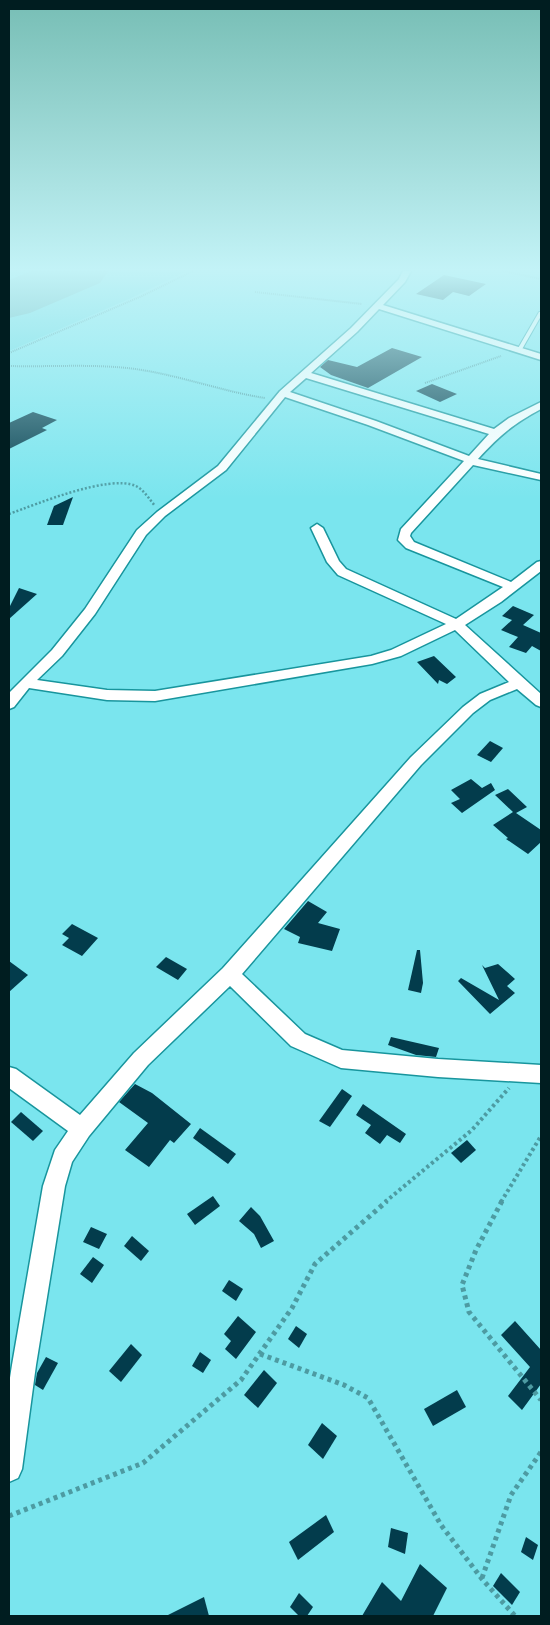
<svg xmlns="http://www.w3.org/2000/svg" width="550" height="1625" font-family="Mulish,sans-serif">
	<rect width="100%" height="100%" fill="#7ae5ee"/>
	<path fill="#5fd8e1" d="M9 271H187L129 299 9 351Z"/>
	<g fill="none" stroke-linecap="round" stroke-linejoin="round">
		<path fill="#52a4aa" fill-rule="evenodd" d="M31 271H108L100 283 30 313 9 318V280Z"/>
	</g>
	<g fill="#033c4c">
		<path d="M444 275 486 284 469 296 453 292 443 300 416 294Z"/>
		<path d="M392 348 422 357 368 388 331 375 320 367 328 360 357 367Z"/>
		<path d="M432 384 457 394 440 402 416 391Z"/>
		<path d="M33 412 57 420 42 428 47 430 9 449V423Z"/>
		<path d="M73 497 63 525H47L54 506Z"/>
		<path d="M19 588 37 594 9 619V608Z"/>
		<path d="M513 606 534 615 523 625 541 633V651L532 646 526 653 509 647 518 637 501 630 512 620 502 616Z"/>
		<path d="M434 656 456 677 447 684 439 680 438 684 417 662Z"/>
		<path d="M490 741 503 748 491 762 477 755Z"/>
		<path d="M471 779 482 788 491 783 495 790 462 813 451 803 460 799 451 790Z"/>
		<path d="M508 789 527 807 516 813 541 830V842L528 854 506 839 508 838 493 825 513 812 495 795Z"/>
		<path d="M308 901 327 912 318 923 340 929 332 951 298 943 300 937 284 929Z"/>
		<path d="M72 924 98 938 82 956 62 945 69 938 62 934Z"/>
		<path d="M417 950H420L423 983 421 993 408 990Z"/>
		<path d="M166 957 187 969 178 980 156 967Z"/>
		<path d="M9 961 28 975 9 992Z"/>
		<path d="M498 964 515 979 507 986 515 993 490 1014 458 981 461 978 499 1000 482 965 485 968Z"/>
		<path d="M391 1037 439 1048 436 1057 416 1055 388 1045Z"/>
		<path d="M135 1084 152 1093 191 1124 174 1143 170 1140 149 1167 125 1150 148 1123 119 1102Z"/>
		<path d="M342 1089 352 1096 330 1127 319 1121Z"/>
		<path d="M363 1104 406 1134 400 1143 387 1135 380 1144 365 1133 371 1125 356 1115Z"/>
		<path d="M21 1112 43 1131 33 1141 11 1122Z"/>
		<path d="M200 1128 236 1154 228 1164 193 1138Z"/>
		<path d="M467 1140 476 1150 461 1163 451 1153Z"/>
		<path d="M213 1196 220 1206 195 1225 187 1214Z"/>
		<path d="M251 1207 260 1216 274 1241 261 1248 254 1234 239 1221Z"/>
		<path d="M91 1227 107 1234 99 1249 83 1242Z"/>
		<path d="M132 1236 149 1251 141 1261 124 1246Z"/>
		<path d="M93 1257 104 1265 92 1283 80 1274Z"/>
		<path d="M229 1280 243 1289 236 1301 222 1291Z"/>
		<path d="M238 1316 256 1332 236 1359 225 1349 231 1341 224 1334Z"/>
		<path d="M515 1321 541 1350V1384L522 1410 508 1396 530 1367 501 1335Z"/>
		<path d="M296 1326 307 1334 299 1348 288 1339Z"/>
		<path d="M131 1344 142 1355 121 1382 109 1371Z"/>
		<path d="M200 1352 211 1360 203 1373 192 1366Z"/>
		<path d="M46 1357 58 1363 43 1390 35 1385 37 1373Z"/>
		<path d="M264 1370 277 1383 258 1408 244 1395Z"/>
		<path d="M457 1390 466 1407 433 1426 424 1409Z"/>
		<path d="M322 1423 337 1436 323 1459 308 1445Z"/>
		<path d="M326 1515 334 1532 298 1560 289 1542Z"/>
		<path d="M391 1528 408 1533 405 1554 388 1547Z"/>
		<path d="M526 1537 538 1545 533 1560 521 1552Z"/>
		<path d="M420 1564 447 1588 433 1616H362L382 1582 401 1601Z"/>
		<path d="M501 1573 520 1592 512 1605 493 1586Z"/>
		<path d="M299 1593 313 1607 307 1616H299L290 1607Z"/>
		<path d="M204 1597 209 1616H166Z"/>
	</g>
	<g fill="none" stroke-linecap="round" stroke-linejoin="round">
		<defs>
			<path id="lane" d="M539 312H541V316L521 351H517V350Z"/>
			<path id="street" d="M403 271H411L405 282 383 305 541 354V360L379 309 357 332 311 373 494 429 509 418 541 402V409C513 424 499 436 478 459L541 474V480L473 465 411 533 410 536 414 542 511 582 537 562 541 561V571L501 602 465 625 541 694V707L536 705 517 689 490 700 473 713 421 765 242 974 305 1034 342 1050 438 1059 541 1065V1083L438 1077 341 1068 291 1046 230 986 148 1065 89 1136 72 1162 65 1186 36 1365 22 1469 18 1478 9 1482V1384L12 1365 43 1186 55 1150 68 1131 9 1088V1067L16 1069 80 1115 134 1053 223 968 411 757 463 707 480 694 509 682 455 630 401 656 372 664 155 701 107 700 29 688 14 707 9 709V693L52 650 85 609 137 530 157 512 218 466 280 391 351 328 399 279ZM306 378 489 434 469 456 376 421 290 392ZM285 397 368 425 464 461 401 529 398 540 406 548 503 587 456 619 346 569 339 561 323 528 317 524 311 528 327 562 338 575 446 624 391 650 371 656 155 691 107 690 37 680 62 656 95 614 146 535 165 516 226 470Z"/>
		</defs>
		<use href="#lane" stroke="#18959d" stroke-width="2"/>
		<use href="#street" stroke="#18959d" stroke-width="3"/>
		<g stroke="#4d9ba2" stroke-width="2" stroke-dasharray="1 1" stroke-linecap="butt">
			<path d="M503 271 541 279"/>
			<path d="M255 292 362 304"/>
			<path d="M9 353 142 296 193 271"/>
			<path d="M9 366C48 367 88 364 127 368 174 373 219 391 265 398"/>
			<path d="M425 383 501 356"/>
		</g>
		<path stroke="#4d9ba2" stroke-width="2.5" stroke-dasharray="2 2" stroke-linecap="butt" d="M9 514C37 504 109 474 136 486 144 490 150 500 155 506"/>
		<g stroke="#4d9ba2" stroke-width="4" stroke-dasharray="3 3" stroke-linecap="butt">
			<path d="M385 1202 472 1130 509 1088"/>
			<path d="M501 1202 541 1136"/>
		</g>
		<g stroke="#4d9ba2" stroke-width="5" stroke-dasharray="4 4" stroke-linecap="butt">
			<path d="M502 1201 476 1250 462 1285 469 1312 541 1400"/>
			<path d="M260 1354 344 1385 368 1398 441 1525 482 1579 515 1616"/>
			<path d="M9 1516 143 1463 241 1380 292 1308 315 1264 387 1201"/>
			<path d="M482 1578 511 1495 541 1452"/>
		</g>
		<use href="#lane" fill="#fff" fill-rule="evenodd"/>
		<use href="#street" fill="#fff" fill-rule="evenodd"/>
	</g>
	<linearGradient id="sky" x2="0" y2="1"><stop stop-color="#77beb5"/><stop offset="0.54" stop-color="#c3f3f7"/><stop offset="1" stop-color="#c3f3f7" stop-opacity="0"/></linearGradient>
	<rect width="550" height="499" fill="url(#sky)"/>
	<rect width="550" height="1625" fill="none" stroke="#001d20" stroke-width="20"/>
</svg>
